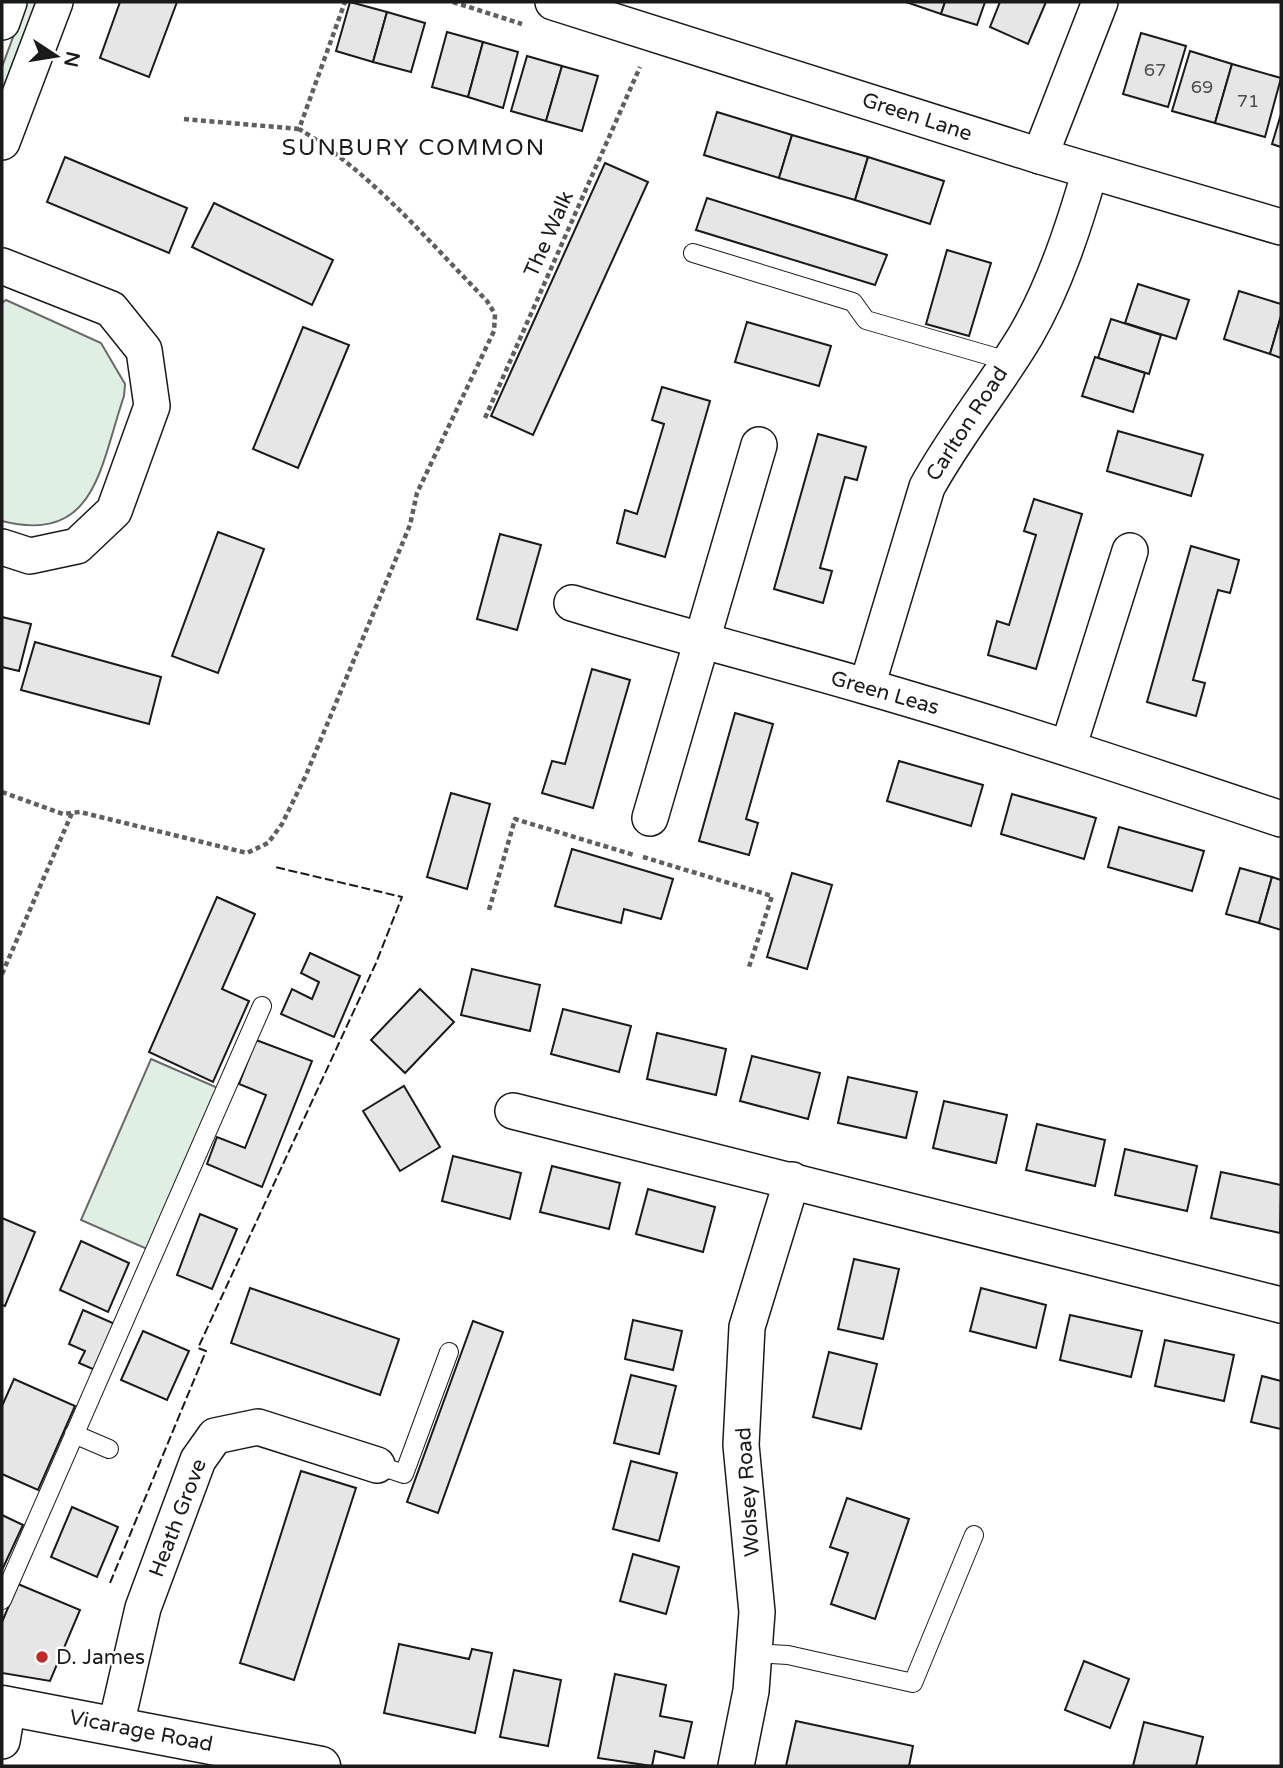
<svg xmlns="http://www.w3.org/2000/svg" width="1283" height="1768" font-family="'Varela Round',sans-serif">
	<rect width="100%" height="100%" fill="#fff"/>
	<g fill="#e0efe3" stroke="#6a6a6a" stroke-width="2">
		<path d="M26 2H46L2 119V67Z"/>
		<path d="M6 300 101 343 125 384 124 396C100 466 96 545 2 521V303Z"/>
		<path d="M151 1059 218 1088 147 1249 81 1220Z"/>
	</g>
	<g fill="#e6e6e6" stroke="#1a1a1a" stroke-width="2">
		<path d="M120 2H177L149 77 100 58Z"/>
		<path d="M350 2 387 12 373 62 336 51Z"/>
		<path d="M906 2H945L941 14Z"/>
		<path d="M945 2H985L977 25 941 14Z"/>
		<path d="M1000 2H1046L1028 44 990 27Z"/>
		<path d="M387 12 425 23 411 72 373 62Z"/>
		<path d="M447 32 483 42 468 97 432 87Z"/>
		<path d="M1141 33 1186 46 1168 107 1123 94Z"/>
		<path d="M483 42 518 52 503 108 468 97Z"/>
		<path d="M1190 51 1232 64 1215 123 1172 111Z"/>
		<path d="M527 56 562 66 546 121 511 111Z"/>
		<path d="M1232 64 1281 78 1265 137 1215 123Z"/>
		<path d="M562 66 598 76 582 131 546 121Z"/>
		<path d="M717 112 792 135 779 178 704 155Z"/>
		<path d="M1281 114V147L1272 144Z"/>
		<path d="M792 135 868 157 855 200 779 178Z"/>
		<path d="M65 157 187 208 169 253 47 202Z"/>
		<path d="M868 157 944 181 930 224 855 200Z"/>
		<path d="M605 163 648 182 533 435 491 416Z"/>
		<path d="M707 198 887 255 875 285 696 230Z"/>
		<path d="M214 203 333 260 312 305 192 247Z"/>
		<path d="M947 250 991 263 969 336 926 324Z"/>
		<path d="M1138 284 1189 300 1176 339 1125 323Z"/>
		<path d="M1239 291 1281 304V316L1270 354 1224 339Z"/>
		<path d="M1281 316V358L1270 354Z"/>
		<path d="M1111 319 1161 335 1149 374 1098 358Z"/>
		<path d="M747 322 831 346 819 386 735 362Z"/>
		<path d="M303 327 349 345 298 468 253 449Z"/>
		<path d="M1095 357 1145 373 1133 412 1082 396Z"/>
		<path d="M662 387 710 401 665 557 617 543 625 510 637 514 664 424 652 420Z"/>
		<path d="M1118 431 1203 455 1191 496 1107 471Z"/>
		<path d="M818 434 866 447 857 480 845 477 820 568 832 571 823 603 774 589Z"/>
		<path d="M1034 499 1082 514 1036 669 988 655 997 621 1009 625 1036 535 1024 531Z"/>
		<path d="M218 532 264 549 218 673 172 656Z"/>
		<path d="M500 534 541 545 517 630 477 619Z"/>
		<path d="M1191 546 1239 560 1230 593 1218 590 1193 680 1205 683 1196 716 1147 702Z"/>
		<path d="M2 617 31 624 19 671 2 667Z"/>
		<path d="M35 642 161 677 149 724 21 690Z"/>
		<path d="M592 669 630 680 593 808 542 793 552 761 565 764Z"/>
		<path d="M735 713 773 724 746 819 758 823 749 855 699 841Z"/>
		<path d="M899 761 983 785 971 826 887 801Z"/>
		<path d="M451 793 490 804 467 889 427 877Z"/>
		<path d="M1012 794 1096 818 1084 859 1001 834Z"/>
		<path d="M1119 827 1204 851 1192 891 1108 867Z"/>
		<path d="M572 849 673 879 661 919 624 909 621 923 555 906Z"/>
		<path d="M1240 868 1272 877 1259 923 1226 914Z"/>
		<path d="M792 873 832 885 807 969 767 957Z"/>
		<path d="M1272 877 1281 880V930L1259 923Z"/>
		<path d="M217 897 255 914 222 989 249 1001 213 1082 149 1052Z"/>
		<path d="M310 953 360 976 334 1037 281 1014 292 989 312 999 319 982 301 973Z"/>
		<path d="M472 969 540 985 530 1031 461 1015Z"/>
		<path d="M420 989 454 1022 405 1073 371 1040Z"/>
		<path d="M563 1009 631 1026 619 1072 551 1054Z"/>
		<path d="M657 1033 726 1049 716 1095 647 1079Z"/>
		<path d="M256 1040 312 1061 262 1187 207 1164 217 1137 245 1148 266 1095 239 1084Z"/>
		<path d="M752 1056 820 1073 808 1119 740 1101Z"/>
		<path d="M848 1077 917 1092 906 1138 838 1123Z"/>
		<path d="M404 1086 440 1147 400 1171 363 1111Z"/>
		<path d="M944 1101 1007 1115 996 1163 933 1148Z"/>
		<path d="M1037 1124 1105 1140 1095 1186 1026 1170Z"/>
		<path d="M1125 1149 1197 1166 1187 1211 1115 1195Z"/>
		<path d="M453 1156 521 1173 510 1219 442 1201Z"/>
		<path d="M552 1166 620 1183 609 1229 540 1212Z"/>
		<path d="M1221 1172 1281 1185 1280 1233 1211 1218Z"/>
		<path d="M648 1189 715 1207 703 1252 636 1234Z"/>
		<path d="M200 1214 237 1229 212 1289 177 1275Z"/>
		<path d="M2 1218 35 1232 5 1306 2 1305Z"/>
		<path d="M81 1241 129 1263 108 1312 60 1290Z"/>
		<path d="M854 1259 899 1269 883 1339 838 1329Z"/>
		<path d="M250 1288 399 1339 380 1395 231 1343Z"/>
		<path d="M981 1288 1046 1305 1036 1348 970 1331Z"/>
		<path d="M83 1310 115 1324 95 1370 79 1363 85 1351 69 1344Z"/>
		<path d="M1070 1315 1142 1331 1131 1377 1060 1360Z"/>
		<path d="M633 1320 682 1331 673 1370 625 1359Z"/>
		<path d="M473 1321 503 1332 438 1513 407 1502Z"/>
		<path d="M143 1331 189 1351 167 1400 121 1380Z"/>
		<path d="M1165 1340 1234 1355 1224 1401 1155 1386Z"/>
		<path d="M829 1352 877 1364 861 1429 813 1417Z"/>
		<path d="M631 1375 676 1386 659 1454 614 1443Z"/>
		<path d="M1262 1376 1281 1381V1429L1251 1422Z"/>
		<path d="M14 1379 75 1406 38 1490 2 1474V1406Z"/>
		<path d="M631 1461 677 1473 659 1541 613 1529Z"/>
		<path d="M301 1471 356 1488 294 1680 240 1663Z"/>
		<path d="M847 1498 909 1519 875 1619 831 1604 848 1553 830 1547Z"/>
		<path d="M72 1507 118 1527 97 1577 51 1557Z"/>
		<path d="M2 1515 23 1525 2 1570Z"/>
		<path d="M633 1554 679 1567 666 1614 620 1601Z"/>
		<path d="M18 1584 80 1610 50 1681 2 1673V1622Z"/>
		<path d="M399 1644 469 1659 472 1649 492 1653 475 1733 384 1713Z"/>
		<path d="M1084 1661 1129 1679 1110 1728 1065 1710Z"/>
		<path d="M514 1670 561 1680 548 1746 500 1737Z"/>
		<path d="M615 1674 666 1685 660 1716 692 1722 684 1758 655 1751 652 1766 598 1758Z"/>
		<path d="M796 1721 913 1746 909 1766H786Z"/>
		<path d="M1144 1722 1203 1737 1196 1766H1133Z"/>
	</g>
	<g fill="none" stroke-linecap="round" stroke-linejoin="round">
		<defs>
			<g id="lane">
				<path d="M693 253 853 302 866 320 1008 361"/>
				<path d="M74 1434 109 1449"/>
				<path d="M377 1465 404 1474 449 1352"/>
				<path d="M2 1600 262 1006"/>
				<path d="M754 1653 788 1655 913 1683 974 1535"/>
			</g>
			<g id="street">
				<path d="M553 2 1040 156 1281 227"/>
				<path d="M2 22 9 2"/>
				<path d="M2 142 55 2"/>
				<path d="M1040 156 1100 2"/>
				<path d="M2 266 111 309 144 350 152 406 114 511 77 546 30 556 2 547"/>
				<path d="M572 603C670 633 769 658 868 687 1007 727 1144 773 1281 819"/>
				<path d="M867 686 927 487C956 434 995 387 1026 335 1055 285 1074 226 1090 171"/>
				<path d="M1068 748 1130 551"/>
				<path d="M650 818 759 445"/>
				<path d="M513 1111 1281 1305"/>
				<path d="M116 1725 143 1608 198 1460 215 1436 258 1427 377 1465"/>
				<path d="M2 1741 8 1706"/>
				<path d="M736 1766 751 1691 757 1612 741 1445 747 1327 792 1180"/>
			</g>
			<path id="secondary" d="M2 1705 321 1766"/>
		</defs>
		<use href="#lane" stroke="#1a1a1a" stroke-width="20"/>
		<use href="#street" stroke="#1a1a1a" stroke-width="38"/>
		<use href="#secondary" stroke="#1a1a1a" stroke-width="41"/>
		<g stroke="#5f5f5f" stroke-width="4.5" stroke-dasharray="5 3.5" stroke-linecap="butt">
			<path d="M453 2 522 24"/>
			<path d="M184 119 299 129"/>
			<path d="M485 418 640 67"/>
			<path d="M2 792 63 814 80 812 247 853 268 843 282 824 306 775 410 525 417 493 494 331 495 314 487 301C429 242 371 172 299 129L345 2"/>
			<path d="M643 857 772 896 748 970"/>
			<path d="M489 910 515 819 634 855"/>
			<path d="M2 974 72 813"/>
		</g>
		<use href="#lane" stroke="#fff" stroke-width="18"/>
		<use href="#street" stroke="#fff" stroke-width="35"/>
		<use href="#secondary" stroke="#fff" stroke-width="38"/>
		<path stroke="#1a1a1a" stroke-width="2" stroke-dasharray="9 3.5" stroke-linecap="butt" d="M110 1583 206 1351 198 1348 376 963 402 897 275 867"/>
	</g>
	<circle fill="#c62828" stroke="#fff" stroke-width="2.5" cx="42" cy="1657" r="7"/>
	<g text-anchor="middle" dominant-baseline="central" stroke-width="5" stroke-linejoin="round" paint-order="stroke">
		<g font-size="18" fill="#4d4d4d">
			<text x="1155" y="70">67</text>
			<text x="1202" y="87">69</text>
			<text x="1248" y="101">71</text>
		</g>
		<g font-size="21" fill="#1a1a1a" stroke="#fff">
			<text transform="translate(917 117) rotate(18)">Green Lane</text>
			<text transform="translate(549 234) rotate(-66)">The Walk</text>
			<text transform="translate(967 424) rotate(-57)">Carlton Road</text>
			<text transform="translate(885 693) rotate(16)">Green Leas</text>
			<text transform="translate(748 1492) rotate(-94)">Wolsey Road</text>
			<text transform="translate(178 1518) rotate(-69)">Heath Grove</text>
			<text transform="translate(141 1731) rotate(11)">Vicarage Road</text>
		</g>
		<g font-size="21" fill="#1a1a1a" stroke="#fff" text-anchor="start">
			<text x="56" y="1657">D. James</text>
		</g>
		<g font-size="23" letter-spacing="2" fill="#1a1a1a" stroke="#fff">
			<text x="414" y="148">SUNBURY COMMON</text>
		</g>
	</g>
	<rect width="1283" height="1768" fill="none" stroke="#1a1a1a" stroke-width="7"/>
	<g transform="translate(56 56) rotate(102)" stroke="#ffffff" stroke-width="5" paint-order="stroke">
	<path d="M0-5L12 26L0 18L-12 26Z" fill="#1a1a1a"/>
	<text y="-10" font-size="19" font-weight="bold" text-anchor="middle" fill="#1a1a1a">N</text>
	</g>
</svg>
